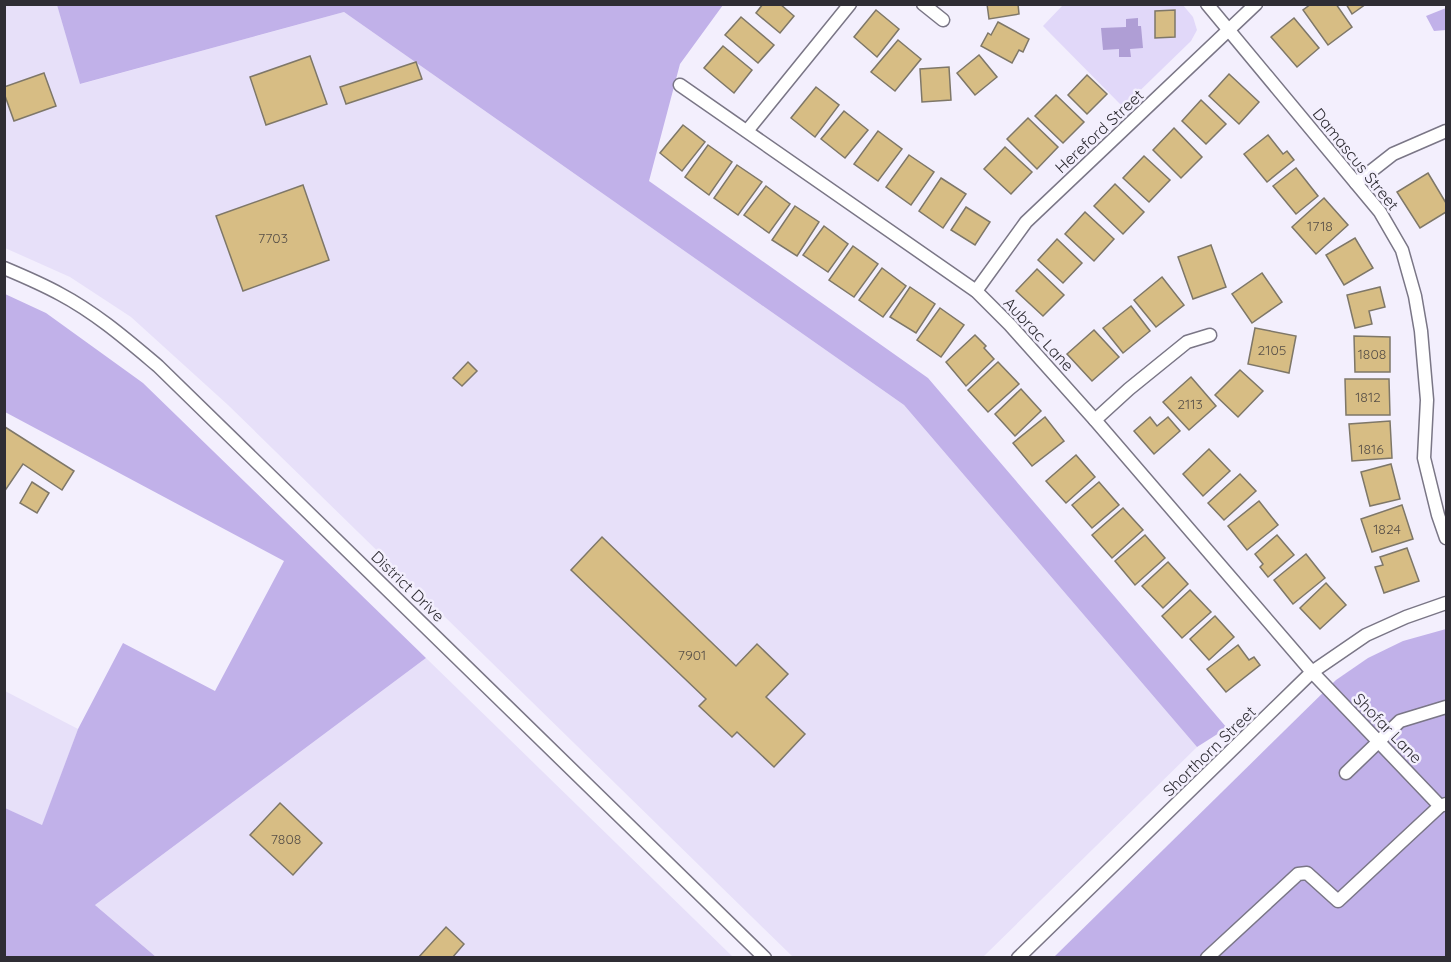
<svg xmlns="http://www.w3.org/2000/svg" width="1451" height="962" font-family="Quicksand,sans-serif">
	<rect width="100%" height="100%" fill="#f3effd"/>
	<g fill="#e7e0f9">
		<path d="M5 5H57L81 84 344 12 904 405 1197 747 983 957H793L228 405 131 317 70 277 5 248Z"/>
		<path d="M426 658 733 957H156L95 905Z"/>
		<path d="M5 691 78 729 42 826 5 808Z"/>
	</g>
	<path fill="#e1d8f9" d="M1182 4 1193 17 1197 30 1191 41 1123 107 1043 26 1063 5Z"/>
	<g fill="#c1b1e9">
		<path d="M57 5H723L680 64 649 181 928 378 1227 728 1197 747 904 405 344 12 80 84Z"/>
		<path d="M1446 8V30L1434 31 1426 16Z"/>
		<path d="M5 294 46 313 143 383 426 658 95 905 156 957H5V808L42 825 78 729 123 643 215 691 284 561 5 412Z"/>
		<path d="M1446 629V957L1053 958 1336 680 1368 658 1403 641Z"/>
	</g>
	<path fill="#af9ed5" d="M1138 18V26H1141L1143 48 1130 49 1131 57H1119V49L1103 50 1101 28 1126 27V19Z"/>
	<g fill="#d7bd84" stroke="#7e7768" stroke-width="1.5">
		<path d="M763 4H780L794 16 780 33 756 13Z"/>
		<path d="M987 4H1018L1019 14 989 19Z"/>
		<path d="M1311 4H1336L1352 27 1328 45 1303 10Z"/>
		<path d="M1346 4H1366L1352 14Z"/>
		<path d="M876 10 899 29 877 57 854 37Z"/>
		<path d="M1175 10V37L1155 38V11Z"/>
		<path d="M741 17 774 45 758 63 725 35Z"/>
		<path d="M1294 18 1319 48 1297 67 1271 37Z"/>
		<path d="M998 22 1029 39 1023 52 1019 50 1012 63 981 46 988 33 991 35Z"/>
		<path d="M898 40 921 59 895 91 871 72Z"/>
		<path d="M723 46 752 70 734 93 704 68Z"/>
		<path d="M979 55 997 77 975 95 957 73Z"/>
		<path d="M310 56 327 104 266 125 250 77Z"/>
		<path d="M416 62 422 79 346 104 340 87Z"/>
		<path d="M949 67 951 100 922 102 920 69Z"/>
		<path d="M44 73 56 106 14 121 4 93V87Z"/>
		<path d="M1229 74 1259 102 1239 124 1209 96Z"/>
		<path d="M1087 75 1107 94 1087 114 1068 95Z"/>
		<path d="M816 87 839 105 815 137 791 118Z"/>
		<path d="M1056 95 1084 122 1063 143 1035 116Z"/>
		<path d="M1201 100 1226 124 1206 144 1182 121Z"/>
		<path d="M844 111 868 130 845 158 821 139Z"/>
		<path d="M1028 118 1058 147 1037 169 1007 139Z"/>
		<path d="M683 125 705 142 682 171 660 153Z"/>
		<path d="M1174 128 1202 157 1181 178 1153 150Z"/>
		<path d="M878 131 902 149 878 181 854 164Z"/>
		<path d="M1268 135 1283 154 1287 151 1294 160 1267 182 1244 154Z"/>
		<path d="M708 145 732 162 709 195 685 177Z"/>
		<path d="M1005 147 1032 172 1011 194 984 169Z"/>
		<path d="M909 155 934 172 911 205 886 187Z"/>
		<path d="M1144 156 1170 180 1149 202 1123 178Z"/>
		<path d="M737 165 762 182 738 215 714 198Z"/>
		<path d="M1296 168 1318 196 1296 214 1273 186Z"/>
		<path d="M1428 173 1446 203V212L1420 228 1397 192Z"/>
		<path d="M941 178 966 194 943 228 919 211Z"/>
		<path d="M1115 184 1144 212 1123 234 1094 206Z"/>
		<path d="M303 185 329 260 243 291 216 216Z"/>
		<path d="M766 186 790 204 769 233 744 215Z"/>
		<path d="M1324 198 1348 225 1316 254 1292 227Z"/>
		<path d="M795 206 819 222 797 256 772 240Z"/>
		<path d="M966 207 990 222 975 245 951 230Z"/>
		<path d="M1085 212 1114 239 1094 261 1065 234Z"/>
		<path d="M824 226 848 244 828 272 803 255Z"/>
		<path d="M1355 238 1373 268 1344 285 1326 255Z"/>
		<path d="M1057 239 1082 263 1063 283 1038 260Z"/>
		<path d="M1211 245 1226 287 1193 299 1178 257Z"/>
		<path d="M853 246 878 264 854 297 829 280Z"/>
		<path d="M882 268 906 286 883 317 859 300Z"/>
		<path d="M1037 269 1064 295 1043 316 1016 291Z"/>
		<path d="M1262 273 1282 302 1252 323 1232 294Z"/>
		<path d="M1162 277 1184 305 1156 327 1134 300Z"/>
		<path d="M910 287 935 304 916 333 890 317Z"/>
		<path d="M1380 287 1385 307 1369 311 1372 324 1355 328 1347 295Z"/>
		<path d="M1131 306 1150 331 1123 353 1103 328Z"/>
		<path d="M940 308 964 325 941 357 917 340Z"/>
		<path d="M1255 328 1296 336 1289 373 1248 364Z"/>
		<path d="M1094 330 1119 357 1092 381 1067 354Z"/>
		<path d="M975 335 986 346 984 348 994 359 966 386 946 362Z"/>
		<path d="M1354 336 1390 337V372H1355Z"/>
		<path d="M468 362 477 371 462 386 453 378Z"/>
		<path d="M998 362 1019 384 988 412 968 390Z"/>
		<path d="M1240 370 1263 391 1238 417 1215 395Z"/>
		<path d="M1191 377 1216 406 1189 430 1163 402Z"/>
		<path d="M1345 379H1389L1390 415H1346Z"/>
		<path d="M1021 389 1041 411 1015 436 995 414Z"/>
		<path d="M1045 417 1064 441 1032 466 1013 443Z"/>
		<path d="M1150 417 1157 426 1168 417 1180 431 1154 454 1134 431Z"/>
		<path d="M1390 421 1392 458 1352 461 1349 424Z"/>
		<path d="M5 427 74 471 62 490 23 464 4 492Z"/>
		<path d="M1209 449 1230 471 1203 496 1183 474Z"/>
		<path d="M1076 455 1095 477 1066 503 1046 481Z"/>
		<path d="M1391 464 1400 499 1370 506 1361 472Z"/>
		<path d="M1240 474 1256 491 1224 520 1208 503Z"/>
		<path d="M32 482 49 493 37 513 20 503Z"/>
		<path d="M1099 482 1119 505 1092 528 1072 505Z"/>
		<path d="M1259 501 1278 525 1247 550 1228 526Z"/>
		<path d="M1402 505 1413 539 1372 552 1361 519Z"/>
		<path d="M1123 508 1143 530 1112 558 1092 535Z"/>
		<path d="M1145 535 1165 558 1135 585 1115 561Z"/>
		<path d="M1277 535 1294 555 1268 577 1260 567 1263 564 1255 554Z"/>
		<path d="M602 537 736 666 757 644 788 674 766 697 805 734 774 767 737 732 732 737 699 706 706 699 571 570Z"/>
		<path d="M1407 548 1419 581 1384 593 1375 567 1383 565 1380 557Z"/>
		<path d="M1306 554 1325 578 1293 604 1274 580Z"/>
		<path d="M1168 562 1188 584 1163 608 1142 586Z"/>
		<path d="M1326 583 1346 605 1320 629 1300 608Z"/>
		<path d="M1190 590 1211 612 1182 638 1162 616Z"/>
		<path d="M1215 616 1234 637 1209 660 1190 639Z"/>
		<path d="M1238 645 1249 660 1254 657 1260 665 1226 692 1207 669Z"/>
		<path d="M280 803 322 843 293 875 250 835Z"/>
		<path d="M446 927 464 944 452 958H418Z"/>
	</g>
	<g fill="none" stroke-linecap="round" stroke-linejoin="round">
		<defs>
			<g id="minor">
				<path d="M923 4 943 20"/>
				<path d="M1207 4 1380 212 1402 250 1415 296 1421 331 1427 400 1424 458 1438 515 1446 538"/>
				<path d="M680 85 976 291 1010 325 1095 420 1312 672 1440 806"/>
				<path d="M747 131 850 4"/>
				<path d="M1356 183 1393 154 1446 131"/>
				<path d="M4 268C23 276 42 284 60 294 96 313 127 340 158 366L765 958"/>
				<path d="M976 291 1026 222 1256 4"/>
				<path d="M1095 420 1129 389 1187 342 1210 335"/>
				<path d="M1346 773 1400 721 1446 707"/>
				<path d="M1018 958 1312 672 1366 635 1406 617 1446 603"/>
				<path d="M1207 958 1298 874 1307 873 1338 901 1440 806 1446 804"/>
			</g>
		</defs>
		<use href="#minor" stroke="#7a7686" stroke-width="15"/>
		<use href="#minor" stroke="#fff" stroke-width="12"/>
	</g>
	<g text-anchor="middle" dominant-baseline="central" stroke-width="5" stroke-linejoin="round" paint-order="stroke">
		<g font-size="14" fill="#595148">
			<text x="1320" y="226">1718</text>
			<text x="273" y="238">7703</text>
			<text x="1272" y="350">2105</text>
			<text x="1372" y="354">1808</text>
			<text x="1368" y="397">1812</text>
			<text x="1190" y="404">2113</text>
			<text x="1371" y="449">1816</text>
			<text x="1387" y="529">1824</text>
			<text x="692" y="655">7901</text>
			<text x="286" y="839">7808</text>
		</g>
		<g font-size="16" fill="#2f2d34" stroke="#f3effd">
			<text transform="translate(1099 131) rotate(-43)">Hereford Street</text>
			<text transform="translate(1356 159) rotate(51)">Damascus Street</text>
			<text transform="translate(1039 334) rotate(47)">Aubrac Lane</text>
			<text transform="translate(408 586) rotate(44)">District Drive</text>
			<text transform="translate(1388 728) rotate(46)">Shofar Lane</text>
			<text transform="translate(1209 751) rotate(-44)">Shorthorn Street</text>
		</g>
	</g>
	<rect width="1451" height="962" fill="none" stroke="#2f2d34" stroke-width="12"/>
</svg>
